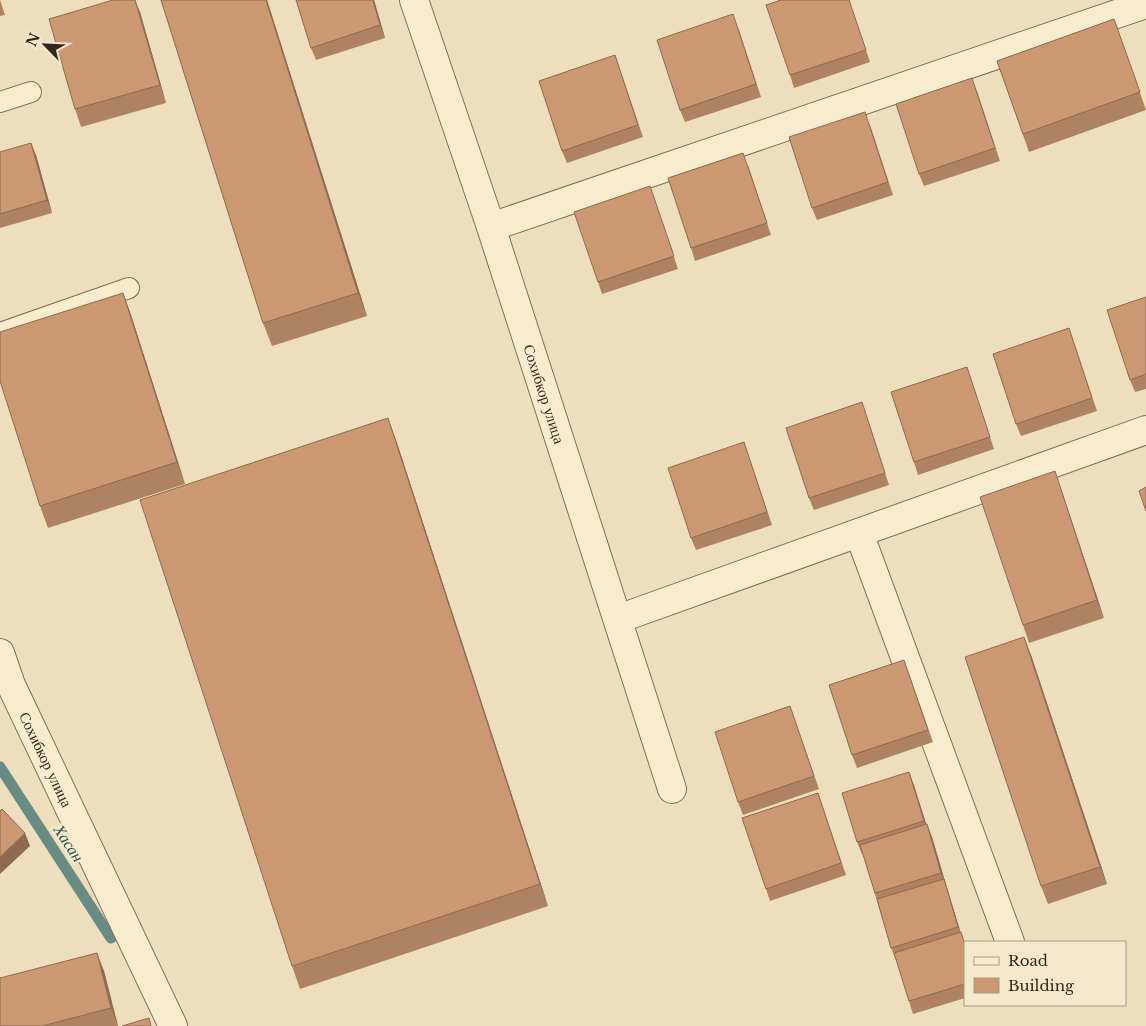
<svg xmlns="http://www.w3.org/2000/svg" width="1146" height="1026" font-family="'Libre Baskerville',serif">
	<rect width="100%" height="100%" fill="#eddfbd"/>
	<g fill="none" stroke-linecap="round" stroke-linejoin="round">
		<path stroke="#688b83" stroke-width="11" d="M0 767 111 938"/>
		<defs>
			<g id="lane">
				<path d="M0 102 31 92"/>
				<path d="M0 333 129 288"/>
			</g>
			<g id="street">
				<path id="s1" d="M414 0 491 227 672 789"/>
				<path d="M491 227 1146 4"/>
				<path d="M859 533 1010 942"/>
				<path d="M618 619 1146 430"/>
				<path id="s2" d="M0 653 11 685 173 1026"/>
			</g>
		</defs>
		<use href="#lane" stroke="#846f56" stroke-width="22"/>
		<use href="#street" stroke="#846f56" stroke-width="30"/>
		<use href="#lane" stroke="#f8eccf" stroke-width="20"/>
		<use href="#street" stroke="#f8eccf" stroke-width="28"/>
	</g>
	<g fill="#af8362">
		<path d="M0 0 5 15 0 16Z"/>
		<path d="M161 0H267L367 316 272 346 263 323Z"/>
		<path d="M374 0 385 38 316 60 311 48Z"/>
		<path d="M849 0 870 62 794 88 790 75Z"/>
		<path d="M140 12 166 103 81 127 75 109Z"/>
		<path d="M1114 19 1146 110 1029 152 997 61Z"/>
		<path d="M738 27 761 97 685 122 680 110Z"/>
		<path d="M615 55 643 137 567 163 562 151Z"/>
		<path d="M977 91 1000 161 924 186 919 174Z"/>
		<path d="M870 125 893 195 817 220 812 208Z"/>
		<path d="M0 152 36 155 52 213 0 228Z"/>
		<path d="M748 165 771 235 695 261 691 248Z"/>
		<path d="M650 186 678 269 602 294 598 282Z"/>
		<path d="M123 293 131 315 185 484 48 528 40 506Z"/>
		<path d="M1146 297V389L1135 392 1130 380Z"/>
		<path d="M1073 341 1097 411 1021 436 1016 424Z"/>
		<path d="M967 367 994 449 918 475 914 462Z"/>
		<path d="M866 415 889 485 814 510 809 498Z"/>
		<path d="M396 440 548 906 300 989 292 966Z"/>
		<path d="M744 442 772 525 696 550 691 538Z"/>
		<path d="M1061 489 1104 618 1029 643 1023 625Z"/>
		<path d="M1031 655 1107 884 1048 904 1041 886Z"/>
		<path d="M904 660 933 742 857 768 852 755Z"/>
		<path d="M790 706 819 789 743 815 738 802Z"/>
		<path d="M909 772 926 824 932 837 960 932 965 943V998L913 1014 896 960 891 948 863 854H862L857 842Z"/>
		<path d="M818 793 846 875 770 901 742 818Z"/>
		<path d="M104 971 118 1026H0Z"/>
	</g>
	<g fill="#8e6a50">
		<path d="M135 0 140 12 166 103 160 85Z"/>
		<path d="M266 0H267L367 316 358 293Z"/>
		<path d="M373 0H374L385 38 380 25Z"/>
		<path d="M31 143 36 155 52 213 47 200Z"/>
		<path d="M123 293 131 315 185 484 177 462Z"/>
		<path d="M388 418 396 440 548 906 540 884Z"/>
		<path d="M1055 471 1104 618 1097 600Z"/>
		<path d="M1024 637 1031 655 1107 884 1100 867Z"/>
		<path d="M909 772 914 785 929 833 924 821Z"/>
		<path d="M927 824 932 837 946 885 941 873Z"/>
		<path d="M25 833 30 846 0 874V857Z"/>
		<path d="M944 879 948 891 963 940 958 927Z"/>
		<path d="M97 953 104 971 118 1026 111 1008Z"/>
	</g>
	<g fill="#cb9872" stroke="#8e6a50">
		<path d="M113 0H135L160 85 75 109 49 19Z"/>
		<path d="M161 0H266L358 293 263 323Z"/>
		<path d="M296 0H373L380 25 311 48Z"/>
		<path d="M781 0H849L866 50 790 75 766 5Z"/>
		<path d="M733 14 756 84 680 110 657 40Z"/>
		<path d="M1114 19 1140 92 1023 134 997 61Z"/>
		<path d="M615 55 638 125 562 151 539 81Z"/>
		<path d="M972 78 995 148 919 174 896 104Z"/>
		<path d="M865 112 888 182 812 208 789 137Z"/>
		<path d="M31 143 47 200 0 214V152Z"/>
		<path d="M743 153 767 223 691 248 668 178Z"/>
		<path d="M650 186 674 256 598 282 574 212Z"/>
		<path d="M123 293 177 462 40 506 0 381V332Z"/>
		<path d="M1146 297V374L1130 380 1107 310Z"/>
		<path d="M1069 328 1092 398 1016 424 993 354Z"/>
		<path d="M967 367 990 437 914 462 891 392Z"/>
		<path d="M862 402 885 473 809 498 786 428Z"/>
		<path d="M388 418 540 884 292 966 140 500Z"/>
		<path d="M744 442 767 512 691 538 668 468Z"/>
		<path d="M1055 471 1097 600 1023 625 980 497Z"/>
		<path d="M1146 487V511L1139 491Z"/>
		<path d="M1024 637 1100 867 1041 886 965 657Z"/>
		<path d="M904 660 928 730 852 755 829 685Z"/>
		<path d="M790 706 814 776 738 802 715 732Z"/>
		<path d="M909 772 924 821 857 842 842 793Z"/>
		<path d="M818 793 841 863 766 889 742 818Z"/>
		<path d="M2 809 25 833 0 857V811Z"/>
		<path d="M927 824 941 873 875 893 860 845Z"/>
		<path d="M944 879 958 927 891 948 877 899Z"/>
		<path d="M961 932 965 945V984L909 1001 894 953Z"/>
		<path d="M97 953 111 1008 42 1026H0V978Z"/>
		<path d="M149 1018 151 1026H122Z"/>
	</g>
	<g text-anchor="middle" dominant-baseline="central" stroke-width="5" stroke-linejoin="round" paint-order="stroke">
		<g font-size="15" fill="#33271b" stroke="#f4e9cc">
			<text stroke="none"><textPath href="#s1" startOffset="415">Сохибкор улица</textPath></text>
			<text stroke="none"><textPath href="#s2" startOffset="116">Сохибкор улица</textPath></text>
		</g>
		<g font-size="16" font-style="italic" fill="#2a5351" stroke="#f4e9cc">
			<text transform="translate(69 843) rotate(57)">Хасан</text>
		</g>
	</g>
	<rect x="964" y="941" width="162" height="65" fill="#f4e9cc" stroke="#a79b85"/>
	<rect x="974" y="957" width="25" height="8" fill="#f8eccf" stroke="#a79b85"/>
	<text x="1008" y="966" font-size="15" fill="#33271b">Road</text>
	<rect x="974" y="978" width="25" height="15" fill="#cb9872" stroke="#a79b85"/>
	<text x="1008" y="991" font-size="15" fill="#33271b">Building</text>
	<g transform="translate(45 45) rotate(294)" stroke="#f4e9cc" stroke-width="4" paint-order="stroke">
	<path d="M0-4L9 19L0 12L-9 19Z" fill="#33271b"/>
	<text y="-8" font-size="14" font-weight="bold" text-anchor="middle" fill="#33271b">N</text>
	</g>
</svg>
